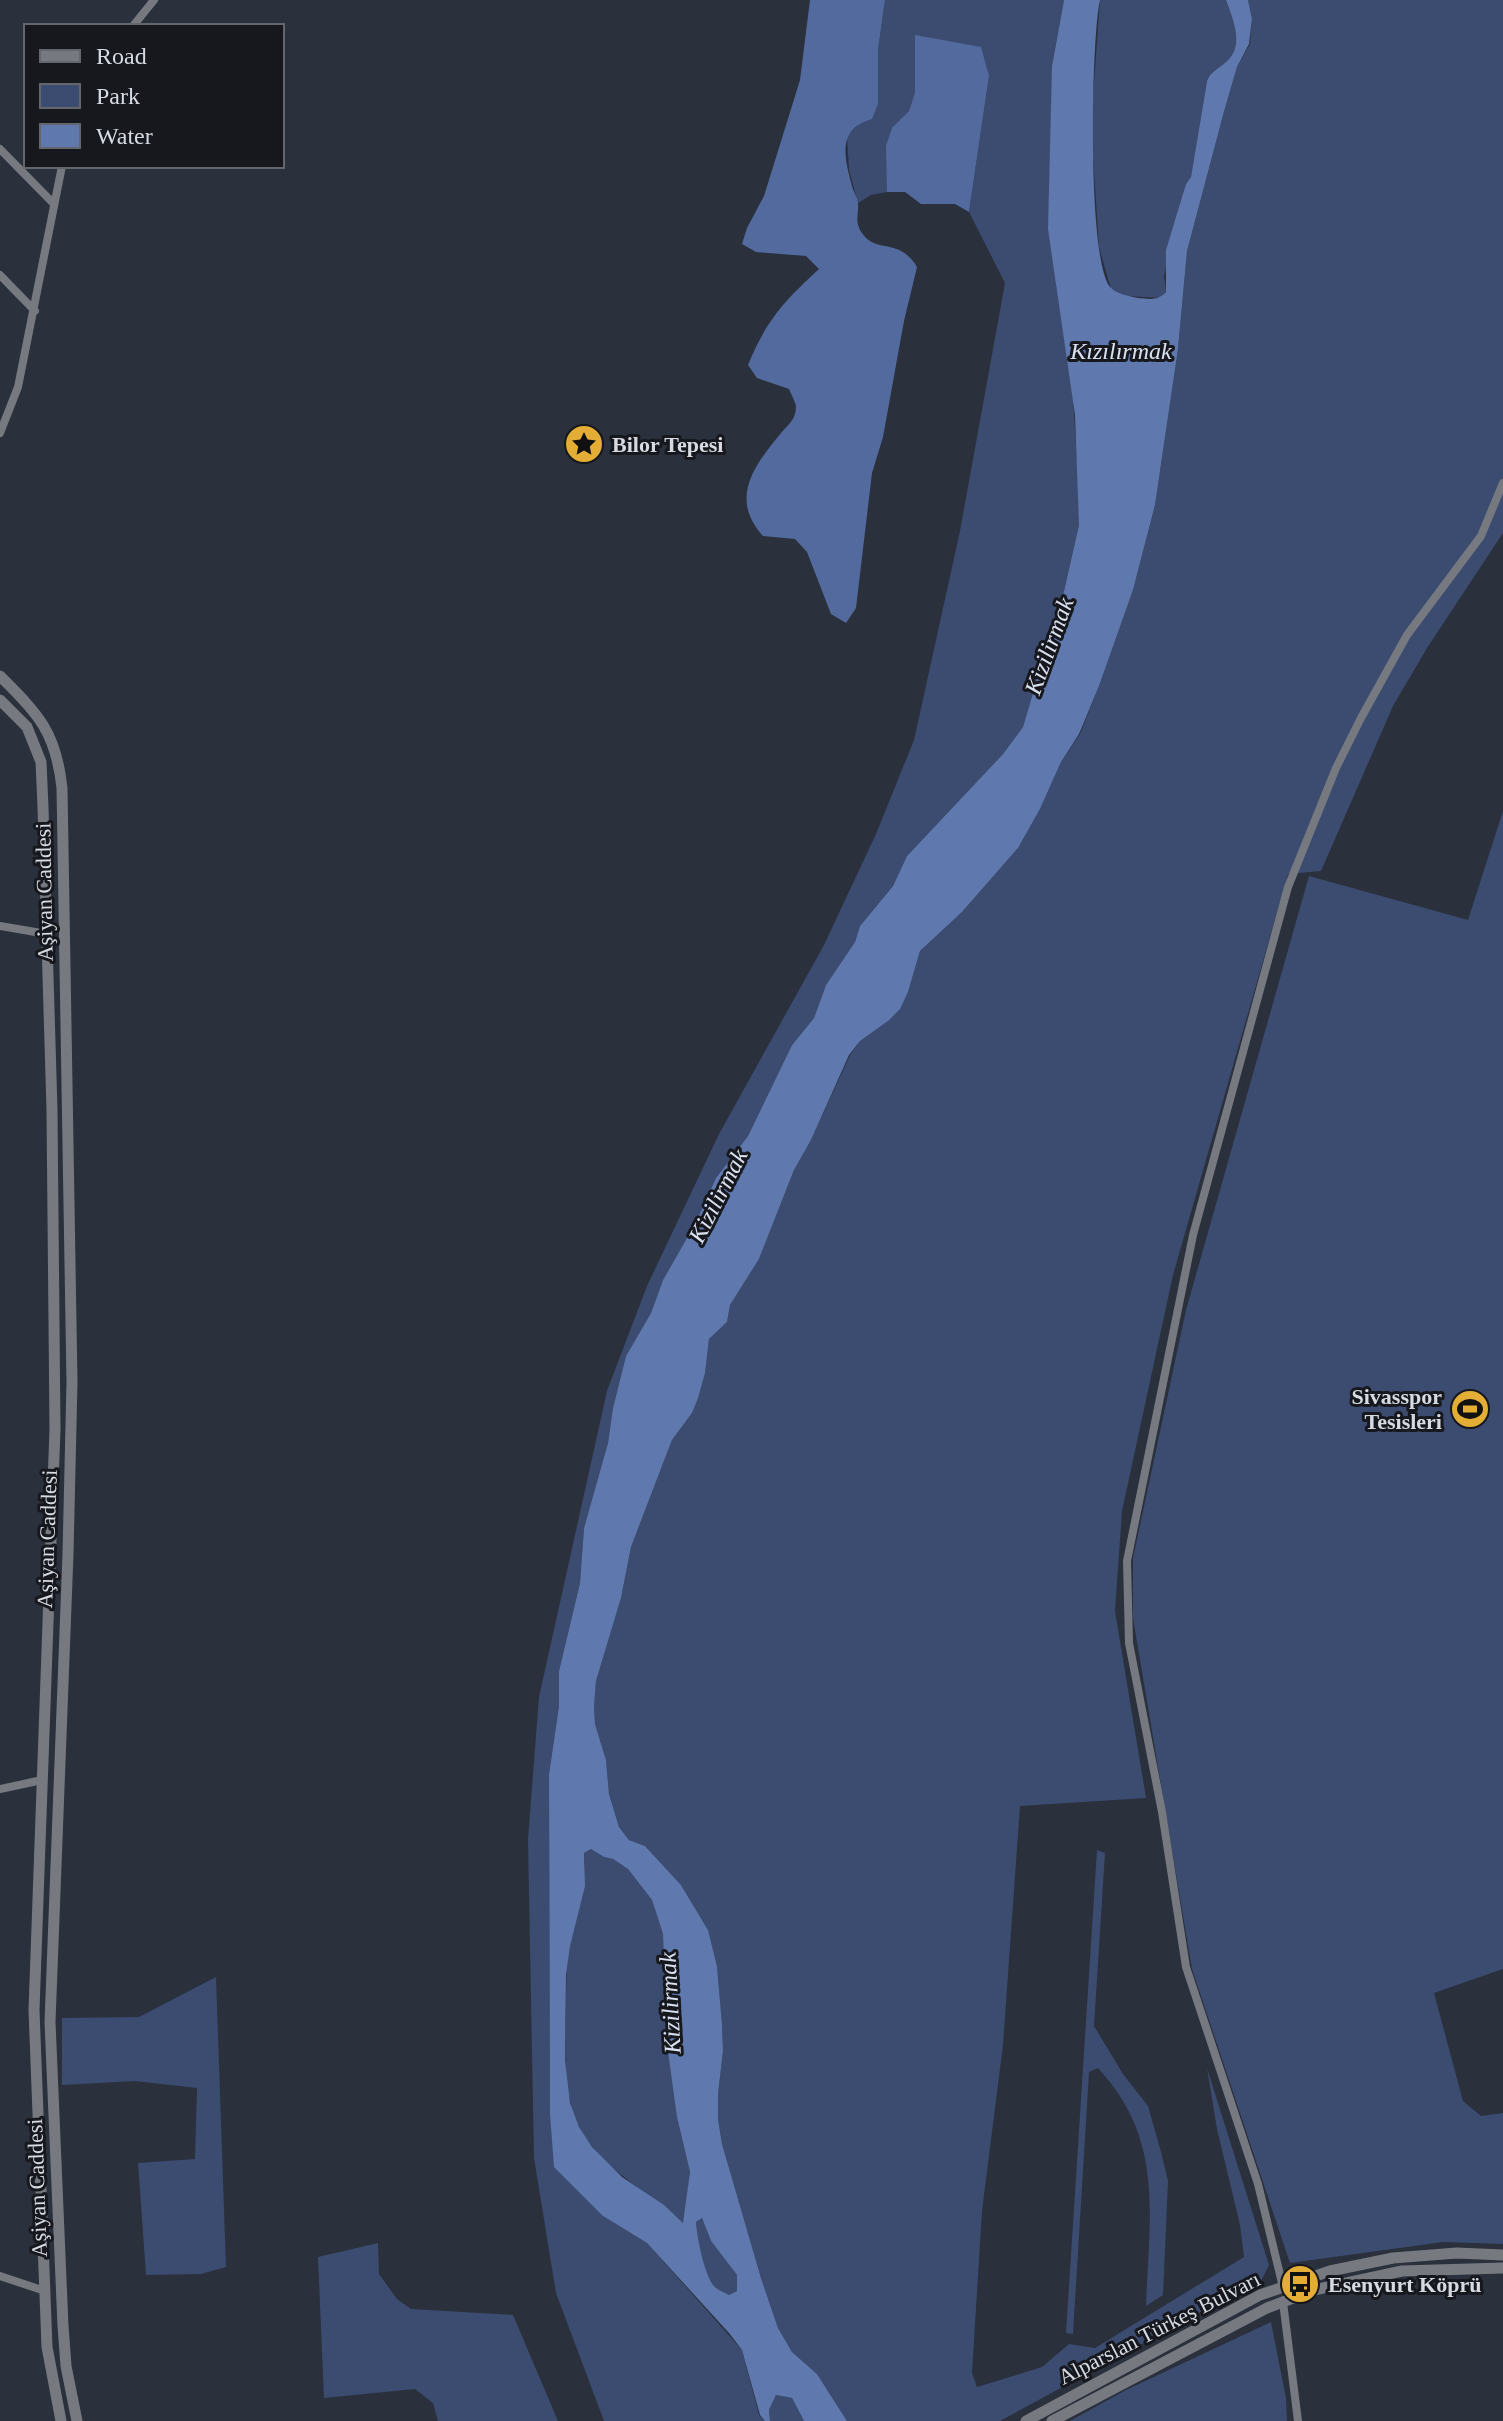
<svg xmlns="http://www.w3.org/2000/svg" width="1503" height="2421" font-family="Georgia,serif">
	<rect width="100%" height="100%" fill="#2a303c"/>
	<g fill="#3b4c70">
		<path d="M885 0H1064L1052 66 1080 508 1079 525 1052 644 1043 659 1023 727 1003 754 907 856 893 886 860 926 855 942 826 985 814 1018 792 1045 748 1136 716 1178 695 1224 663 1280 651 1313 626 1356 613 1408 608 1443 584 1528 580 1583 559 1671V1706L549 1774 550 2114 603 2216 647 2243 742 2350 759 2415 765 2421H604L556 2293 534 2158 528 1839 539 1697 607 1391 647 1286 719 1134 824 945 876 834 914 740 960 531 1005 283 969 212 989 76 915 35V92L909 111 892 129 887 192 871 195 858 203 849 170 847 136 878 104V50Z"/>
		<path d="M1100 0H1226C1233 20 1245 46 1226 62 1218 69 1211 71 1207 81L1191 178 1186 184 1164 276 1166 292 1161 298 1127 296 1111 289 1099 247 1091 125Z"/>
		<path d="M1248 0H1503V533L1427 648 1393 706 1321 871 1288 874 1173 1275 1122 1511 1115 1611 1146 1798 1020 1806 1003 2045 982 2211 972 2373 977 2387 1042 2367 1069 2344 1095 2348 1244 2257 1240 2225 1217 2129 1207 2068 1269 2265 1262 2279 1000 2421H847L817 2374 792 2352 778 2328 761 2278 722 2144 718 2119V2094L723 2051 722 2024 717 1966 708 1930 681 1885 645 1846 629 1840 619 1827 609 1794 606 1760 595 1724 594 1707 596 1681 621 1598 631 1547 672 1440 692 1413 705 1373 709 1339 727 1322 730 1305 759 1259 794 1170 811 1140 850 1055 860 1041 888 1021 908 992 920 951 962 912 1018 848 1040 809 1061 762 1080 734 1099 686 1133 590 1155 505 1178 349 1187 251 1225 108 1237 67 1250 44 1252 19Z"/>
		<path d="M1503 811V1969L1434 1993 1463 2101 1481 2116 1503 2113V2244L1443 2242 1290 2263 1192 1969 1133 1618V1558L1186 1310 1309 876 1468 920Z"/>
		<path d="M591 1849 604 1857 613 1859 628 1869 652 1900 663 1934 666 2037 679 2125 690 2172 684 2224C655 2195 616 2178 591 2145 561 2108 565 2061 566 2016 566 1993 566 1971 569 1949 574 1914 587 1889 584 1853Z"/>
		<path d="M1097 1850 1105 1853 1094 2026 1123 2074 1148 2106 1161 2152 1168 2181 1163 2295 1146 2306C1149 2216 1165 2140 1098 2068L1089 2072 1073 2334 1066 2333Z"/>
		<path d="M216 1977 226 2267 201 2274 146 2275 138 2163 195 2159 197 2088 135 2081 62 2085V2018L139 2017Z"/>
		<path d="M702 2218 711 2241 737 2275V2291L729 2295C724 2292 717 2290 713 2285 702 2270 697 2240 696 2222Z"/>
		<path d="M378 2243 379 2274 397 2299 411 2309 513 2315 558 2421H438L433 2403 415 2389 324 2398 318 2257Z"/>
		<path d="M1271 2322 1286 2398 1287 2421H1070L1126 2390Z"/>
		<path d="M776 2395 792 2398 804 2421H770L769 2410Z"/>
	</g>
	<g fill="#526a9e">
		<path d="M810 0H885L878 50V104L872 119C837 129 844 156 852 186 853 191 858 198 858 203 859 215 854 221 862 233 877 255 898 236 917 267L904 321 883 437 872 473 856 608 846 623 831 614 807 552 795 539 763 536C729 498 754 466 781 433 789 424 796 419 796 406 795 401 791 394 789 389L757 378 748 365C766 321 784 301 819 269L806 256 756 252 742 244 747 228 764 196 800 80Z"/>
		<path d="M915 35 981 47 989 76 969 212 955 204H921L905 192H887L886 146 892 128 909 111 915 92Z"/>
	</g>
	<path fill="#5f78ad" fill-rule="evenodd" d="M1064 0H1100C1091 40 1087 259 1110 287 1117 294 1129 296 1138 298 1150 299 1158 301 1166 292V250L1186 184 1191 177 1207 81C1211 71 1218 69 1226 62 1245 46 1233 20 1226 0H1248L1252 19 1249 44 1237 67 1225 108 1187 251 1178 349 1155 505 1133 590 1099 686 1079 734 1061 762 1040 809 1018 848 962 912 920 951 908 992 900 1009 888 1021 860 1041 849 1055 811 1140 794 1170 759 1259 730 1305 727 1322 709 1339 705 1373 698 1398 692 1413 672 1440 631 1547 621 1598 596 1681 594 1707 595 1724 606 1760 609 1794 619 1827 629 1840 645 1846 681 1885 708 1930 717 1966 722 2024 723 2051 718 2094V2119L722 2144 761 2278 778 2328 792 2352 817 2374 847 2421H804L792 2398 776 2395 769 2410 770 2421H765L760 2415 742 2350 729 2333 647 2243 603 2216 554 2167 550 2114 549 1774 559 1706V1671L580 1583 584 1528 608 1443 613 1408 626 1356 651 1313 663 1280 695 1224 716 1178 748 1136 792 1045 814 1018 826 985 855 942 860 926 893 886 907 856 1003 754 1023 727 1043 659 1052 644 1079 525 1075 415 1048 229 1052 66ZM591 1849 604 1857 613 1859 628 1869 652 1900 663 1934 666 2037 677 2117 690 2172 683 2223 664 2205 622 2177 592 2147 579 2127 570 2103 565 2060 566 1975 570 1946 585 1886 584 1853ZM702 2218 711 2241 737 2275V2291L729 2295C724 2292 717 2290 713 2285 704 2272 697 2238 696 2222Z"/>
	<g fill="none" stroke-linecap="round" stroke-linejoin="round">
		<g stroke="#76797f" stroke-width="8">
			<path d="M133 26 154 0"/>
			<path d="M0 149 54 204"/>
			<path d="M0 275 35 311"/>
			<path d="M0 433 18 387 62 166"/>
			<path d="M0 926 47 934"/>
			<path d="M0 1789 42 1780"/>
			<path d="M0 2276 45 2291"/>
			<path d="M1283 2287 1258 2184 1186 1967 1162 1812 1129 1643 1127 1561 1193 1235 1288 887 1336 768 1361 718 1407 635 1481 536 1503 483"/>
			<path d="M1283 2302 1298 2421"/>
		</g>
		<g stroke="#76797f" stroke-width="11">
			<path d="M0 676C39 715 56 732 62 788L72 1382 68 1554 50 2022 63 2326 66 2366 77 2421"/>
			<path d="M0 700 27 727 41 762 43 807 52 1110 55 1429 34 2010 47 2347 61 2421"/>
			<path d="M1026 2421 1260 2295 1330 2271 1393 2258 1457 2253 1503 2255"/>
			<path d="M1052 2421 1267 2308 1314 2290 1402 2271 1503 2268"/>
		</g>
	</g>
	<defs>
		<symbol id="sight-disc" viewBox="-11 -11 22 22"><circle r="9.5" fill="#e4ad35" stroke="#16181e"/><path d="M0-6L1.8-2.2L6-1.7L2.9 1.2L3.7 5.4L0 3.3L-3.7 5.4L-2.9 1.2L-6-1.7L-1.8-2.2Z" fill="#111"/></symbol>
		<symbol id="stadium-disc" viewBox="-11 -11 22 22"><circle r="9.5" fill="#e4ad35" stroke="#16181e"/><path d="M0-5a6.5 5 0 1 0 0 10a6.5 5 0 1 0 0-10ZM-3.5-1.8h7v3.6h-7Z" fill="#111"/></symbol>
		<symbol id="bus-disc" viewBox="-11 -11 22 22"><circle r="9.5" fill="#e4ad35" stroke="#16181e"/><path d="M-5-6H5V4H4V6H2V4H-2V6H-4V4H-5ZM-3.5-4V0h7V-4ZM-3.5 1.2v1.5H-2V1.2ZM2 1.2v1.5H3.5V1.2Z" fill="#111"/></symbol>
	</defs>
	<g fill-rule="evenodd">
		<use href="#sight-disc" x="562" y="422" width="44" height="44"/>
		<use href="#stadium-disc" x="1448" y="1387" width="44" height="44"/>
		<use href="#bus-disc" x="1278" y="2262" width="44" height="44"/>
	</g>
	<g text-anchor="middle" dominant-baseline="central" stroke-width="6" stroke-linejoin="round" paint-order="stroke">
		<g font-size="22" font-weight="bold" fill="#d6dae2" stroke="#16181e" text-anchor="start">
			<text x="612" y="444">Bilor Tepesi</text>
			<text x="1442" y="1396" text-anchor="end">Sivasspor<tspan x="1442" dy="25">Tesisleri</tspan></text>
			<text x="1328" y="2284">Esenyurt Köprü</text>
		</g>
		<g font-size="22" fill="#d6dae2" stroke="#16181e">
			<text transform="translate(44 892) rotate(-91)">Aşiyan Caddesi</text>
			<text transform="translate(47 1539) rotate(-88)">Aşiyan Caddesi</text>
			<text transform="translate(37 2188) rotate(-92)">Aşiyan Caddesi</text>
			<text transform="translate(1159 2328) rotate(-27)">Alparslan Türkeş Bulvarı</text>
		</g>
		<g font-size="24" font-style="italic" fill="#d9e1f0" stroke="#16181e">
			<text x="1121" y="351">Kızılırmak</text>
			<text transform="translate(1049 646) rotate(-70)">Kizilirmak</text>
			<text transform="translate(718 1196) rotate(-63)">Kizilirmak</text>
			<text transform="translate(670 2003) rotate(-93)">Kizilirmak</text>
		</g>
	</g>
	<rect x="24" y="24" width="260" height="144" fill="#16181e" stroke="#63666c" stroke-width="2"/>
	<rect x="40" y="50" width="40" height="12" fill="#76797f" stroke="#63666c" stroke-width="2"/>
	<text x="96" y="64" font-size="24" fill="#d6dae2">Road</text>
	<rect x="40" y="84" width="40" height="24" fill="#3b4c70" stroke="#63666c" stroke-width="2"/>
	<text x="96" y="104" font-size="24" fill="#d6dae2">Park</text>
	<rect x="40" y="124" width="40" height="24" fill="#5f78ad" stroke="#63666c" stroke-width="2"/>
	<text x="96" y="144" font-size="24" fill="#d6dae2">Water</text>
</svg>
